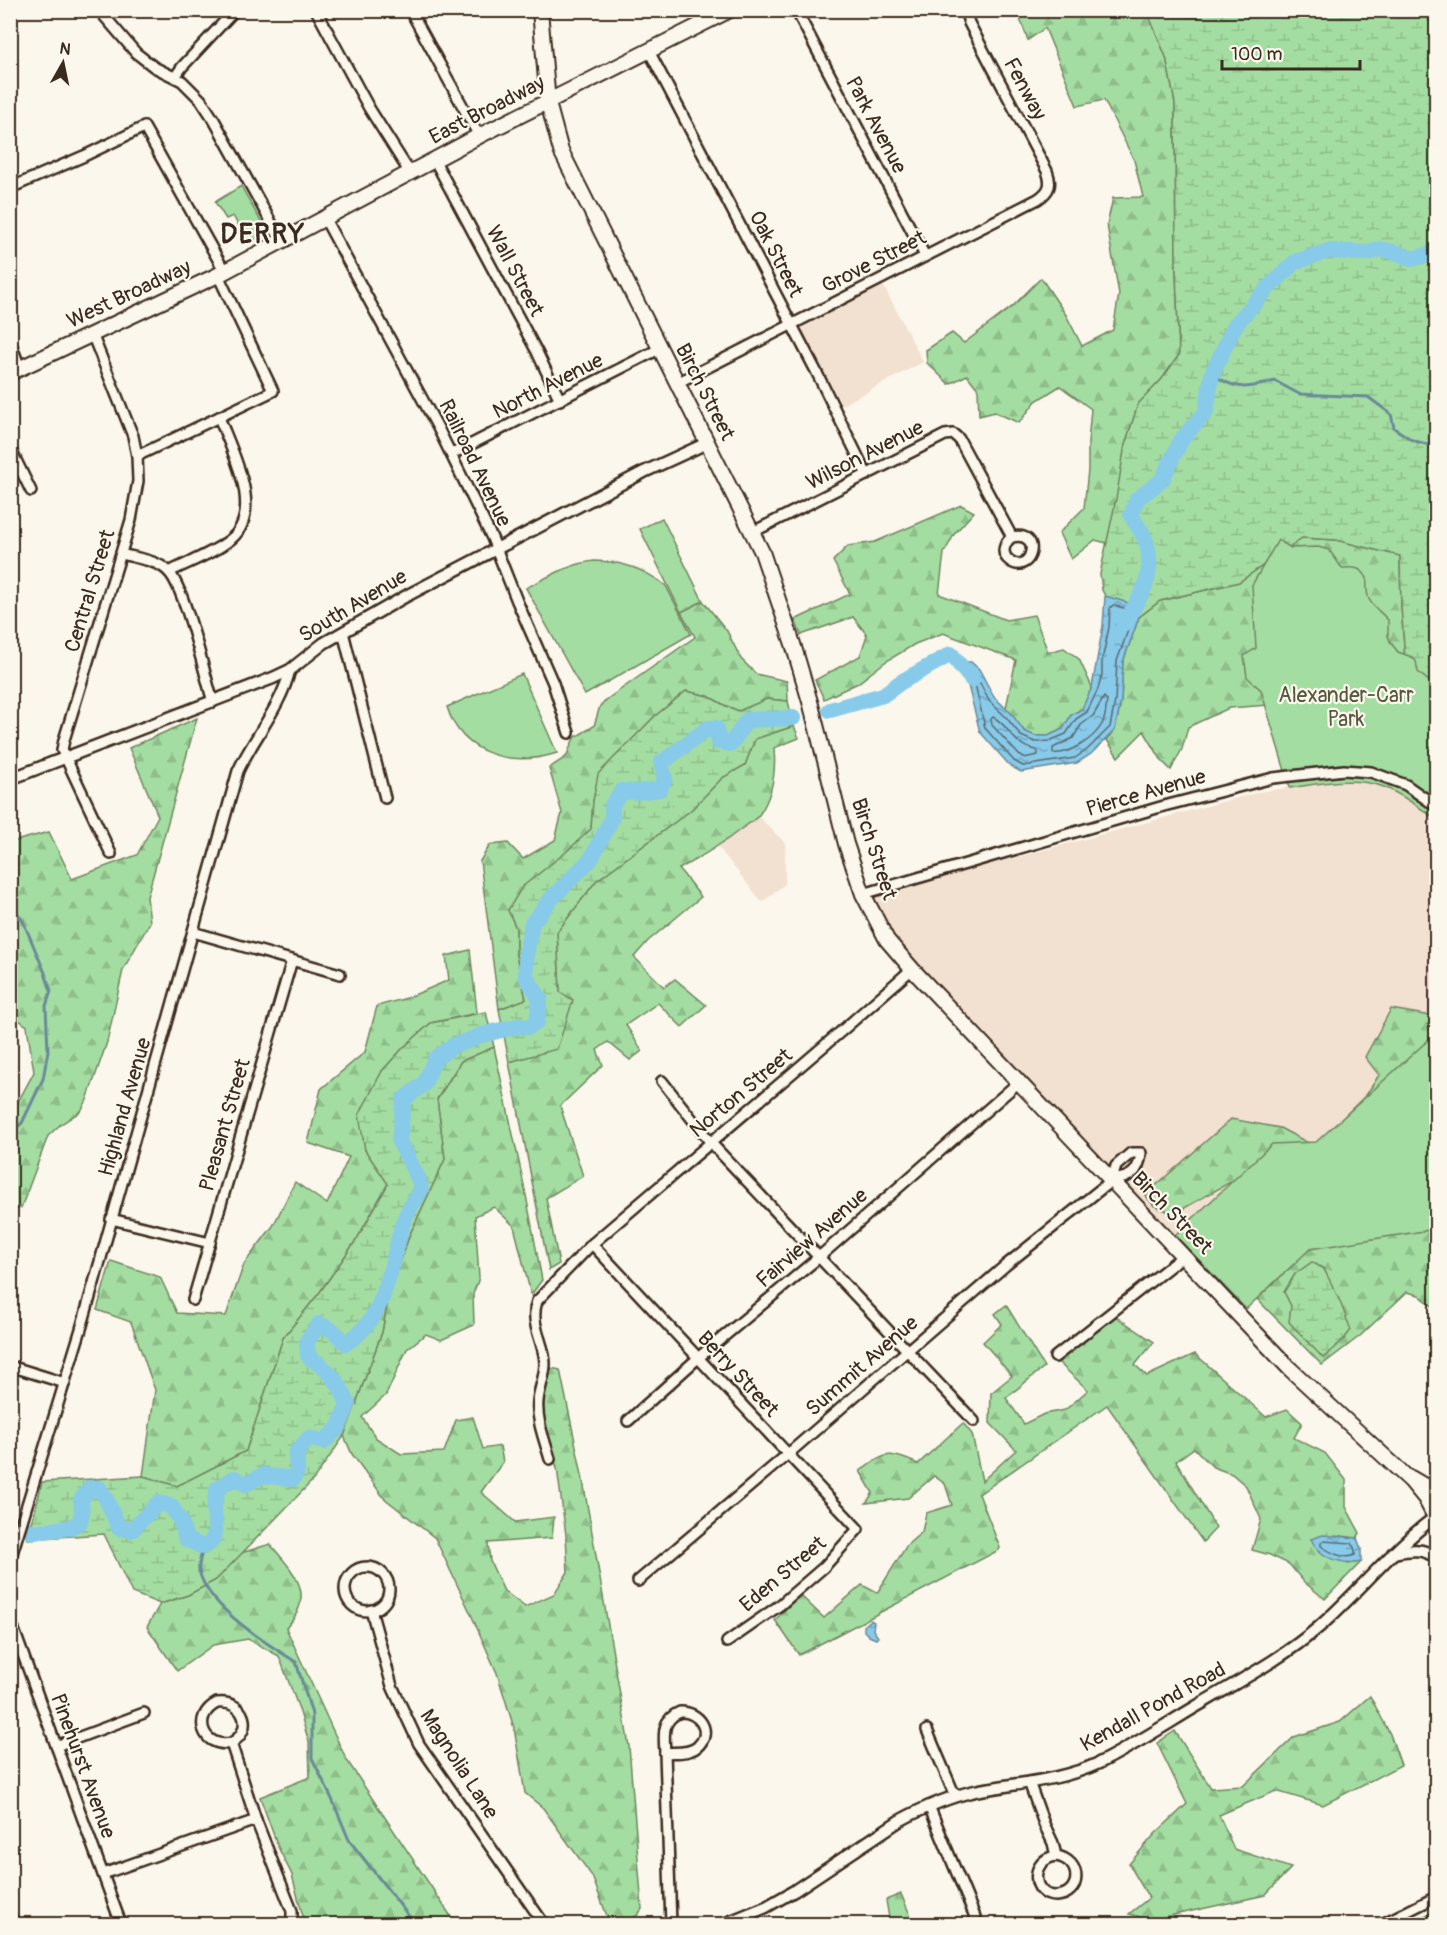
<svg xmlns="http://www.w3.org/2000/svg" width="1447" height="1935" font-family="Pangolin,sans-serif">
	<defs>
		<pattern id="forest-firs" width="22" height="20" patternUnits="userSpaceOnUse" patternTransform="scale(1.5)"><rect width="22" height="20" fill="#a4dda1"/><path d="M5 1l3.5 6h-7zM16 11l3.5 6h-7z" fill="#8ebe8a"/></pattern>
		<pattern id="wetland-marsh" width="20" height="14" patternUnits="userSpaceOnUse" patternTransform="scale(1.5)"><rect width="20" height="14" fill="#a4dda1"/><path d="M1 5h8M5 5V1M11 12h8M15 12V8" fill="none" stroke="#8ebe8a"/></pattern>
		<pattern id="water-ripples" width="26" height="14" patternUnits="userSpaceOnUse" patternTransform="scale(1.5)"><rect width="26" height="14" fill="#88cae9"/><path d="M2 4q2-2 4 0t4 0M15 11q2-2 4 0t4 0" fill="none" stroke="#70a4bc"/></pattern>
	</defs>
	<rect width="100%" height="100%" fill="#fbf7ec"/>
	<filter id="ink" filterUnits="userSpaceOnUse"><feTurbulence type="fractalNoise" baseFrequency=".0167" numOctaves="2"/><feDisplacementMap in="SourceGraphic" scale="12" xChannelSelector="R" yChannelSelector="G"/><feConvolveMatrix kernelMatrix="1 2 1 2 8 2 1 2 1" color-interpolation-filters="sRGB"/></filter>
	<g filter="url(#ink)">
		<g fill="#f2e0d0">
			<path d="M883 285 923 362 842 405 801 328Z"/>
			<path d="M1348 782H1368L1384 787 1400 795 1436 819V1033L1315 1142 1272 1144 1175 1235 895 940 870 897 1259 792 1305 785Z"/>
			<path d="M758 816 785 843V884L762 902 718 847Z"/>
		</g>
		<g fill="url(#forest-firs)" stroke="#708460" stroke-width="1.5">
			<path d="M1017 11H1147L1166 57 1175 103 1176 271 1179 355 1162 379 1138 405 1125 445 1117 499 1107 543 1095 540 1071 559 1059 533 1084 508 1088 470V443L1091 409 1060 386 1036 401 1019 423 995 412 979 416 978 389 967 375 949 384 927 363 926 350 952 333 964 343 1013 306 1041 278 1066 315 1082 346 1113 330 1119 294 1107 225 1113 198 1143 197 1134 160 1104 100 1077 106 1045 28 1028 40Z"/>
			<path d="M961 505 974 512 955 533 944 553 939 594 1006 620 1034 615 1048 652 1064 648 1079 659 1092 687 1082 709 1071 715 1063 729 1048 736H1035L1024 731 1006 708 1016 660 943 633 915 644 885 662 858 683 824 699 815 680 860 656 867 635 853 617 801 635 795 620 850 594 833 561 848 546 875 542Z"/>
			<path d="M1302 538 1336 540 1400 556 1401 606 1406 672 1269 705 1229 708 1188 727 1182 749 1171 770 1162 761 1144 731 1118 757 1107 740 1115 730 1121 701 1123 662 1139 617 1160 601 1239 582Z"/>
			<path d="M703 601 727 631 741 659 756 674 787 681 788 701 767 699 739 711 726 706 708 696 686 691 655 716 599 774 593 801 591 829 508 910 516 928V955L526 999 499 1009 480 861 490 845 508 843 523 859 555 840 562 813 549 768 566 757 574 738 594 726 600 706 610 697 695 637 681 612Z"/>
			<path d="M197 718 147 897 150 922 123 970 107 1042 87 1100 81 1111 61 1124 48 1136 21 1208 11 1210V1115L34 1072 27 1026 11 1014V842L49 832 72 879 137 855 158 816 129 748Z"/>
			<path d="M794 726 799 738 774 748C776 771 773 795 759 815 755 820 747 825 741 829 721 845 701 857 679 869L701 897 648 941 634 957 664 987 675 979 706 1005 682 1027 658 1003 626 1025 642 1051 630 1060 608 1042 597 1050 603 1065 560 1106 583 1176 546 1198 559 1264 549 1270 509 1062 557 1048 560 992 557 932 596 881 691 810 722 778 745 765 755 739Z"/>
			<path d="M470 950 477 1013 431 1023 403 1048 382 1071 365 1150 388 1183 357 1239 320 1292 283 1338 246 1451 177 1486 143 1476 155 1390 131 1322 97 1310 111 1261 160 1277 177 1313 226 1316 244 1264 273 1226 295 1182 327 1204 349 1157 308 1143 321 1089 365 1052 377 1006 407 998 449 980 446 956Z"/>
			<path d="M1391 1009 1436 1017V1309L1419 1295 1407 1292 1360 1336 1322 1365 1257 1299 1297 1261 1282 1200 1232 1181 1174 1214 1154 1206 1145 1195 1231 1119 1280 1128 1314 1146 1367 1094 1379 1075 1365 1057Z"/>
			<path d="M494 1047 525 1190 542 1280 531 1295 514 1226 494 1207 475 1216 479 1278 473 1294 474 1325 441 1340 426 1334 407 1349 386 1395 362 1417 376 1438 401 1454 444 1452 456 1420 473 1417 483 1449 500 1446 503 1462 481 1492 515 1522 554 1517 552 1538 488 1543 490 1561 504 1591 525 1607 554 1594 568 1572 566 1535 557 1468 541 1414 546 1379 551 1368 560 1370 582 1475 629 1746 642 1909C635 1921 622 1924 610 1924L592 1876 543 1808 525 1793 514 1728 497 1673 470 1612 435 1538 384 1498 352 1454 344 1436 382 1332 388 1299 409 1236 445 1159 437 1100 461 1061Z"/>
			<path d="M1006 1305 1044 1367 1006 1398 1024 1424 1044 1414 1065 1410 1088 1390 1058 1362 1115 1316 1154 1342 1135 1365 1147 1376 1195 1354 1266 1417 1287 1409 1302 1423 1294 1438 1325 1453 1346 1480V1507L1360 1533 1357 1538 1341 1536 1348 1564 1361 1562 1325 1599 1304 1582 1289 1564 1270 1555 1252 1550 1261 1519 1246 1486 1232 1474 1213 1467 1194 1448 1176 1461 1216 1528 1203 1542 1107 1405 979 1494 1000 1548 999 1550 799 1655 775 1620 800 1595 824 1618 862 1585 877 1593 907 1545 922 1532 926 1513 952 1505 945 1484 934 1476 908 1498 866 1503 873 1493 860 1471C887 1453 887 1450 918 1464L963 1423 972 1434 982 1481 1016 1450 990 1423 991 1393 1012 1376 983 1342 1002 1324 995 1314Z"/>
			<path d="M270 1544C293 1572 318 1594 286 1628L346 1759 456 1924H305L292 1875 278 1847 260 1797 310 1777 309 1742 299 1709 279 1656 248 1639 213 1645 177 1671 147 1627 160 1604 188 1595 216 1580 241 1553Z"/>
			<path d="M1370 1696 1390 1734 1401 1765 1323 1805 1276 1791 1219 1815 1234 1849 1291 1868 1265 1895 1151 1920 1129 1914 1149 1898 1129 1864 1155 1834 1187 1804 1157 1743 1175 1731 1211 1788 1243 1786 1294 1737 1340 1722Z"/>
			<path d="M901 1894 914 1924H890L886 1900Z"/>
			<path d="M1436 1910V1924H1409Z"/>
		</g>
		<g fill="url(#wetland-marsh)" stroke="#708460" stroke-width="1.5">
			<path d="M1147 11H1422L1436 29V699L1406 672 1401 606 1400 556 1336 540 1302 538 1239 582 1160 601 1139 617 1138 606 1105 596 1102 590 1100 574 1116 499 1125 445 1138 404 1162 379 1179 355 1176 271 1175 103 1166 57Z"/>
			<path d="M686 691 708 696 726 706 739 711 767 699 788 701 794 726 755 739 745 765 722 778 691 810 596 881 557 932 560 992 573 1000 557 1049 509 1062 499 1009 526 999 516 955V928L508 910 522 887 566 852 591 829 593 801 598 774 655 716Z"/>
			<path d="M486 1012 494 1047 461 1061 437 1099 445 1159 409 1236 388 1299 382 1332 344 1436 314 1479 216 1580 188 1595 160 1604 132 1593 104 1534 28 1539 42 1482 143 1476 177 1486 246 1451 283 1338 320 1292 357 1239 388 1184 365 1150 359 1115 382 1071 403 1048 431 1023Z"/>
			<path d="M1312 1262 1324 1269 1339 1299 1351 1330 1344 1339 1323 1358 1289 1322 1291 1306 1284 1292 1295 1274Z"/>
		</g>
		<g fill="#a4dda1" stroke="#708460" stroke-width="1.5">
			<path d="M241 186 268 234 248 243 233 216 226 219 215 202Z"/>
			<path d="M662 518 703 601 681 612 640 529Z"/>
			<path d="M1278 540 1291 548 1318 547 1329 550 1342 568C1354 567 1361 567 1367 578 1365 604 1373 604 1388 620V636L1391 643 1398 652 1412 657 1416 661 1418 672 1436 687V819C1420 808 1403 795 1384 787 1356 776 1319 783 1290 788L1261 690 1247 677 1244 656 1256 648 1252 585Z"/>
			<path d="M594 561C620 561 645 569 666 586L691 634 585 695 526 588C548 577 569 564 594 561Z"/>
			<path d="M522 674 557 753C513 767 462 756 447 707Z"/>
			<path d="M1436 1033V1229L1310 1249 1246 1309 1175 1235 1272 1144 1316 1142Z"/>
		</g>
		<g fill="url(#water-ripples)" stroke="#698a98" stroke-width="1.5">
			<path d="M1105 596 1139 606V617L1123 662 1121 701 1115 730 1091 754 1077 763 1021 772 1010 766 980 732 966 678 957 666 962 662H971L979 669 994 697 1011 713 1024 731 1035 736H1048L1063 729 1071 715 1082 709 1092 687 1103 626Z"/>
			<path d="M1323 1535 1357 1538 1361 1549V1562C1340 1564 1321 1560 1311 1539Z"/>
			<path d="M871 1620 874 1622 873 1630 878 1637 876 1639 869 1636 864 1631V1626Z"/>
		</g>
		<g fill="none" stroke-linecap="round" stroke-linejoin="round">
			<g stroke="#5a6a6f" stroke-width="1.5">
				<path d="M1113 605 1131 610 1133 616 1117 661 1115 701 1110 727 1088 749 1075 758 1023 766 1014 761 985 728 975 684 980 683 989 701 1006 717 1021 736 1035 742 1049 741 1066 734 1076 719 1087 712 1098 689 1102 675V661L1109 627 1110 608Z"/>
				<path d="M1104 697 1107 700C1106 707 1106 718 1102 724 1094 739 1069 755 1053 753V748L1073 738 1081 725 1093 716Z"/>
				<path d="M993 717C1011 726 1011 746 1037 750L1038 755 1024 758 1019 755 992 725 991 719Z"/>
				<path d="M1323 1541 1352 1543 1355 1550V1555C1344 1560 1331 1553 1321 1546V1543Z"/>
			</g>
			<g stroke="#698a98" stroke-width="3">
				<path d="M1212 374C1237 391 1247 389 1275 381L1299 394 1368 397 1391 414 1394 428 1412 440 1436 447"/>
				<path d="M10 903 23 921 45 973 51 991 46 1006 48 1051 43 1079 22 1123 10 1133"/>
				<path d="M203 1547C202 1554 198 1563 199 1570 206 1606 267 1644 296 1662L312 1714V1758L332 1799 349 1840 415 1924"/>
			</g>
			<g stroke="#88cae9" stroke-width="16">
				<path d="M1124 624C1141 596 1155 578 1147 544 1144 534 1136 524 1131 515L1137 499 1162 480 1181 440 1206 412 1212 374 1235 325 1267 289 1295 262 1328 251 1369 253 1380 249 1398 253 1412 259 1430 254 1436 255"/>
				<path d="M830 710 883 695 901 682 951 654 972 680"/>
				<path d="M10 1521 33 1532 69 1528 80 1522 82 1511 81 1500 90 1488H99L106 1499 119 1528 132 1530 158 1503 171 1506 181 1522 186 1539 203 1547C221 1540 214 1523 214 1508 215 1502 216 1495 217 1489L234 1478 246 1484 263 1475 293 1479 297 1471 296 1453 309 1438 324 1442 339 1427 348 1404C338 1379 329 1371 308 1356L307 1341 319 1324 332 1330 346 1343C387 1319 390 1265 403 1223 406 1212 415 1200 421 1190L419 1180 399 1141 404 1099 424 1084 435 1059 454 1045 468 1041 478 1036 517 1026 529 1027 537 1022 540 998 526 977V955L532 923 551 899 591 859 612 818V805L622 791 638 792 660 789 665 779 661 763 708 728H716L719 742 731 744 747 720 793 718"/>
			</g>
			<defs>
				<g id="minor">
					<path d="M99 10 136 53 154 67 182 81 201 100 214 120 282 242"/>
					<path d="M316 10 369 108 410 173"/>
					<path d="M410 10 479 136"/>
					<path d="M796 10 925 256"/>
					<path d="M649 51 816 371 867 475"/>
					<path d="M175 77 182 67 235 10"/>
					<path d="M435 161 537 352 560 400"/>
					<path d="M10 188 84 156 144 127 225 272"/>
					<path d="M325 219 438 428 492 538 517 601 553 683 569 733"/>
					<path d="M218 275 273 391 219 417"/>
					<path d="M92 334 133 436 137 456 138 481 131 520 64 740 62 750 111 854"/>
					<path d="M10 341 20 368"/>
					<path d="M677 383 1038 199C1050 191 1052 184 1047 171L969 23 965 10"/>
					<path d="M10 448 31 491"/>
					<path d="M452 454 659 349"/>
					<path d="M137 456 219 417C231 450 265 511 231 539 214 553 189 562 169 572"/>
					<path d="M753 532 945 435 953 434 959 439 1012 537C1004 543 1000 554 1010 561 1031 576 1044 530 1012 537"/>
					<path d="M121 554C136 558 156 560 168 571 185 587 205 676 213 702"/>
					<path d="M343 632 385 798"/>
					<path d="M863 894 1164 806 1273 778 1344 770 1371 772 1406 785 1436 806"/>
					<path d="M193 932 340 974"/>
					<path d="M662 1081 711 1143 974 1421"/>
					<path d="M1131 1153H1141C1139 1173 1130 1178 1112 1180L1116 1166Z"/>
					<path d="M111 1219 210 1243"/>
					<path d="M592 1244 858 1529 824 1567 780 1605 727 1642"/>
					<path d="M193 1300 292 960"/>
					<path d="M1055 1357 1183 1256"/>
					<path d="M10 1366 65 1383"/>
					<path d="M628 1421 698 1358 818 1258 1019 1082"/>
					<path d="M550 1459C545 1441 536 1420 538 1401 539 1389 545 1376 545 1364 545 1343 529 1325 537 1301L592 1244 845 1028 912 969"/>
					<path d="M10 1560 81 1329 238 771C254 737 281 707 290 670"/>
					<circle cx="367" cy="1589" r="22"/>
					<path d="M638 1581 788 1454 1006 1265 1112 1180"/>
					<path d="M371 1610 392 1686 419 1744 544 1924"/>
					<path d="M10 1619 121 1924"/>
					<path d="M680 1712C699 1711 714 1732 697 1747 689 1754 675 1752 665 1753 664 1735 661 1720 680 1712Z"/>
					<path d="M927 1730 955 1796"/>
					<path d="M231 1743C203 1749 191 1716 217 1703 244 1699 255 1730 231 1743L256 1820"/>
					<path d="M56 1746 144 1713"/>
					<path d="M665 1753 671 1924"/>
					<path d="M1029 1782 1044 1824 1053 1843 1056 1856C1083 1860 1082 1895 1056 1896 1031 1896 1029 1860 1056 1856"/>
					<path d="M929 1806 978 1924"/>
					<path d="M103 1874 256 1820 292 1911V1924"/>
					<path d="M1382 1924 1436 1897"/>
				</g>
				<g id="tertiary">
					<path d="M10 779 273 678 290 670 324 643 408 595 644 472 707 443"/>
					<path d="M1393 1553C1409 1550 1423 1547 1436 1558"/>
					<path d="M10 1917 13 1924"/>
					<path d="M724 1924 766 1907 794 1891 899 1821C923 1808 948 1797 975 1791 1016 1783 1061 1781 1099 1763 1133 1746 1165 1725 1197 1706 1239 1681 1283 1658 1319 1627 1359 1592 1392 1549 1435 1517L1436 1523"/>
				</g>
				<g id="primary">
					<path d="M540 10 548 103 561 151 762 552 793 644 811 705 846 844 863 894 887 940 912 969 1252 1329 1290 1369 1411 1481 1425 1498 1435 1517 1436 1516"/>
					<path d="M10 373 218 275 479 136 730 10"/>
					<path d="M1411 1478 1423 1485 1436 1488"/>
				</g>
			</defs>
			<use href="#minor" stroke="#3b2a1e" stroke-width="14"/>
			<use href="#tertiary" stroke="#3b2a1e" stroke-width="15"/>
			<use href="#primary" stroke="#3b2a1e" stroke-width="18"/>
			<use href="#minor" stroke="#fbf7ec" stroke-width="9"/>
			<use href="#tertiary" stroke="#fbf7ec" stroke-width="10"/>
			<use href="#primary" stroke="#fbf7ec" stroke-width="14"/>
		</g>
	</g>
	<g text-anchor="middle" dominant-baseline="central" stroke-width="4.5" stroke-linejoin="round" paint-order="stroke">
		<g font-size="21" fill="#3b2a1e" stroke="#fbf7ec">
			<text transform="translate(1025 89) rotate(62)">Fenway</text>
			<text transform="translate(487 110) rotate(-27)">East Broadway</text>
			<text transform="translate(876 125) rotate(62)">Park Avenue</text>
			<text transform="translate(776 254) rotate(63)">Oak Street</text>
			<text transform="translate(874 262) rotate(-27)">Grove Street</text>
			<text transform="translate(515 271) rotate(62)">Wall Street</text>
			<text transform="translate(129 294) rotate(-25)">West Broadway</text>
			<text transform="translate(548 386) rotate(-27)">North Avenue</text>
			<text transform="translate(705 392) rotate(63)">Birch Street</text>
			<text transform="translate(865 455) rotate(-27)">Wilson Avenue</text>
			<text transform="translate(475 463) rotate(64)">Railroad Avenue</text>
			<text transform="translate(90 591) rotate(-73)">Central Street</text>
			<text transform="translate(353 606) rotate(-31)">South Avenue</text>
			<text transform="translate(1146 793) rotate(-16)">Pierce Avenue</text>
			<text transform="translate(874 849) rotate(72)">Birch Street</text>
			<text transform="translate(741 1093) rotate(-40)">Norton Street</text>
			<text transform="translate(125 1107) rotate(-74)">Highland Avenue</text>
			<text transform="translate(225 1125) rotate(-74)">Pleasant Street</text>
			<text transform="translate(1172 1213) rotate(46)">Birch Street</text>
			<text transform="translate(812 1238) rotate(-41)">Fairview Avenue</text>
			<text transform="translate(862 1366) rotate(-41)">Summit Avenue</text>
			<text transform="translate(738 1374) rotate(47)">Berry Street</text>
			<text transform="translate(783 1574) rotate(-40)">Eden Street</text>
			<text transform="translate(1153 1707) rotate(-29)">Kendall Pond Road</text>
			<text transform="translate(459 1764) rotate(57)">Magnolia Lane</text>
			<text transform="translate(83 1766) rotate(70)">Pinehurst Avenue</text>
		</g>
		<g font-size="21" fill="#55573f" stroke="#fbf7ec">
			<text x="1346" y="695">Alexander-Carr<tspan x="1346" dy="24">Park</tspan></text>
		</g>
		<g font-size="27" font-weight="bold" letter-spacing="1.5" fill="#3b2a1e" stroke="#fbf7ec">
			<text x="263" y="234">DERRY</text>
		</g>
	</g>
	<rect width="1447" height="1935" fill="none" stroke="#fbf7ec" stroke-width="36"/>
	<rect x="18" y="18" width="1411" height="1899" fill="none" stroke="#3b2a1e" stroke-width="2" filter="url(#ink)"/>
	<g transform="translate(63 63) rotate(9)" stroke="#fbf7ec" stroke-width="4.5" paint-order="stroke">
	<path d="M0-4.5L10 22L0 15L-10 22Z" fill="#3b2a1e"/>
	<text y="-9" font-size="16" font-weight="bold" text-anchor="middle" fill="#3b2a1e">N</text>
	</g>
	<path d="M1222 60v9h138v-9" fill="none" stroke="#3b2a1e" stroke-width="3"/>
	<text x="1231" y="60" font-size="18" fill="#3b2a1e" stroke="#fbf7ec" stroke-width="4.5" paint-order="stroke">100 m</text>
</svg>
